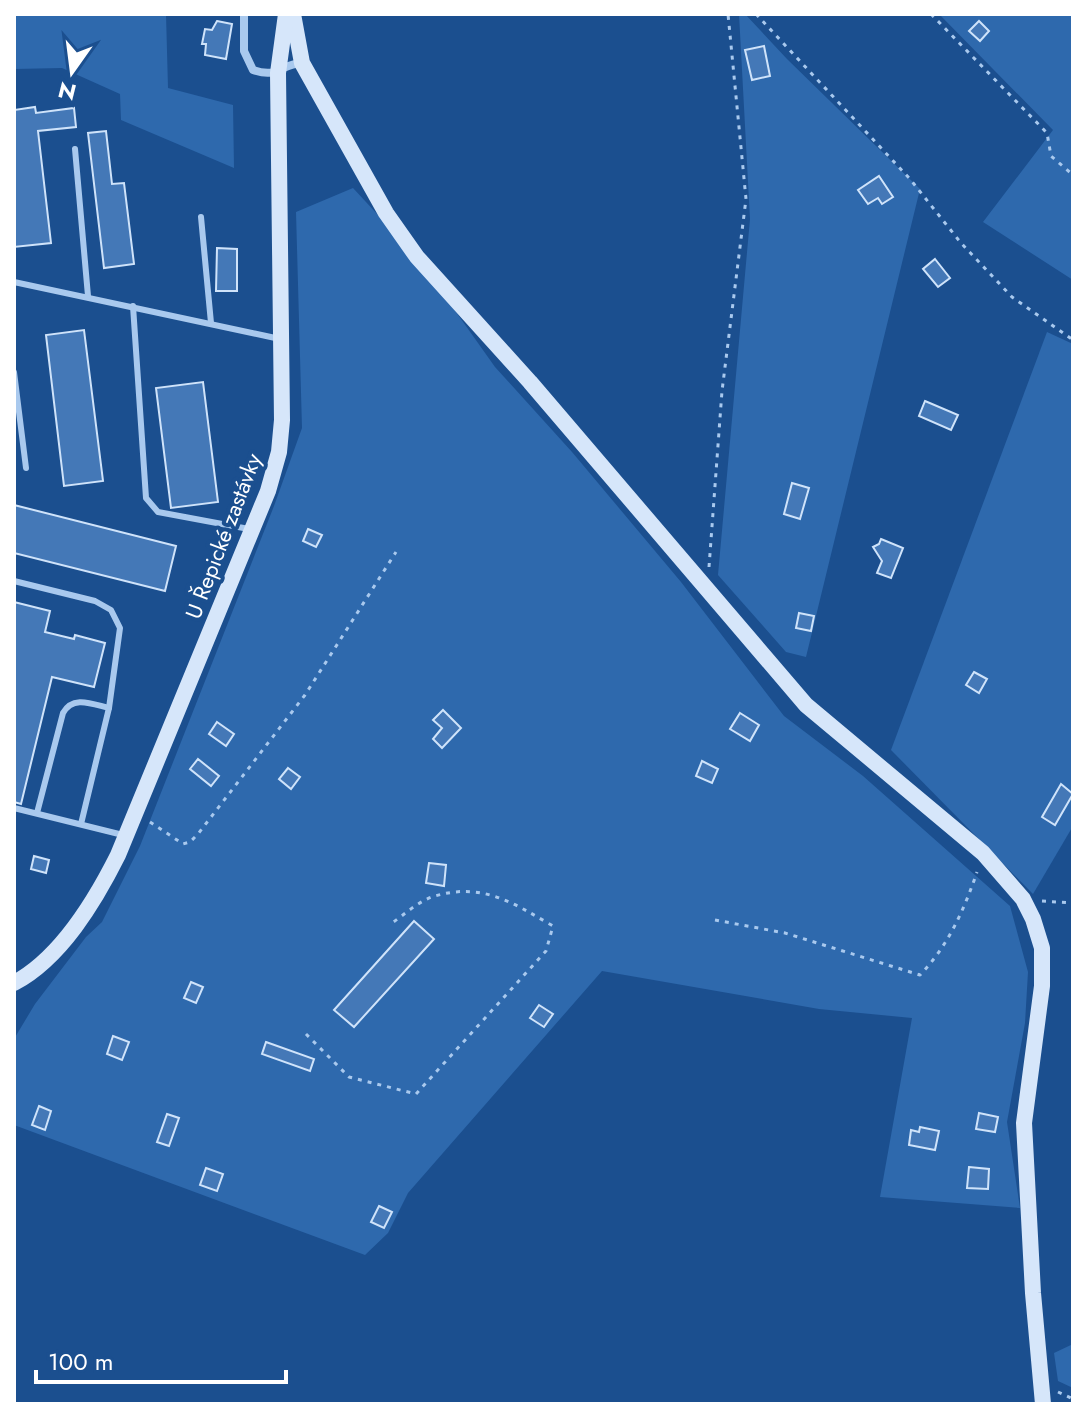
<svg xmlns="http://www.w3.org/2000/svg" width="1087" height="1418" font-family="Jost,sans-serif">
	<rect width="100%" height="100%" fill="#1b4f8f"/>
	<g fill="#2e69ad">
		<path d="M14 14H166L168 88 233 105 234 168 121 120 120 94 62 68 14 69Z"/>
		<path d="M739 14H745L787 59 920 189 806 657 786 652 718 575 750 219Z"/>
		<path d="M939 14H1073V280L983 222 1053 130Z"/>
		<path d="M353 188 417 257 495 367 572 452 681 582 784 716 863 776 1010 906 1028 972 1025 1023 1007 1122 1020 1208 880 1197 912 1018 819 1009 602 971 408 1193 388 1233 365 1255 14 1125V1039L35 1004 86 937 102 922 140 846 274 506 302 428 296 212Z"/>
		<path d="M1047 332 1073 344V826L1033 894 891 750Z"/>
		<path d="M1073 1344V1388L1058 1381 1054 1353Z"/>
	</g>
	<g fill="#4478b7" stroke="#cfe3fa" stroke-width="2">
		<path d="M217 21 232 24 226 59 205 55 206 44H202L205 29 212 30Z"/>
		<path d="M979 21 989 31 980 41 969 31Z"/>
		<path d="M764 46 770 76 752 80 745 50Z"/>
		<path d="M35 107 36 113 74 108 76 127 38 131 51 243 14 247V110Z"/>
		<path d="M106 131 112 184 124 183 134 264 104 268 88 133Z"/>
		<path d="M879 176 893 197 882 204 878 198 868 204 858 190Z"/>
		<path d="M217 248 237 249V291H216Z"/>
		<path d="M935 259 950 278 938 287 923 269Z"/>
		<path d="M84 330 103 481 64 486 46 335Z"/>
		<path d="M203 382 218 502 171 508 156 388Z"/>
		<path d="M925 401 958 415 951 430 919 416Z"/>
		<path d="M792 483 809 488 800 519 784 514Z"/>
		<path d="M14 505 176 546 165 591 14 553Z"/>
		<path d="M308 529 322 535 316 547 303 541Z"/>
		<path d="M881 539 903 548 891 578 877 573 882 561 873 547 879 544Z"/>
		<path d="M14 602 50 611 45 632 74 639 75 635 105 643 94 687 52 677 21 804 14 802Z"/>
		<path d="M799 613 814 616 811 631 796 628Z"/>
		<path d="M974 672 987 679 979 693 966 685Z"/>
		<path d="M443 710 461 728 442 748 433 739 442 728 433 720Z"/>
		<path d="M740 713 759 725 750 741 730 729Z"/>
		<path d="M217 722 234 734 226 746 209 734Z"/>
		<path d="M198 759 219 776 211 786 190 769Z"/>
		<path d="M702 761 718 769 712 783 696 776Z"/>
		<path d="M288 768 300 777 291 789 279 779Z"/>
		<path d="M1061 784 1073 794 1055 825 1042 817Z"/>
		<path d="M34 856 49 860 46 873 31 869Z"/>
		<path d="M429 863 446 865 444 886 426 883Z"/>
		<path d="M414 921 434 939 354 1027 334 1010Z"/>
		<path d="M191 982 203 987 196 1003 184 998Z"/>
		<path d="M539 1005 553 1014 544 1027 530 1018Z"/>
		<path d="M113 1036 129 1042 122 1060 107 1054Z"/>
		<path d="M266 1042 314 1059 310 1071 262 1054Z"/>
		<path d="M39 1106 51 1111 45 1130 32 1125Z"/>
		<path d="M979 1113 998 1117 995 1132 976 1129Z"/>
		<path d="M167 1114 179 1118 169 1146 157 1142Z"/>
		<path d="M920 1127 939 1131 935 1150 909 1145 911 1130 919 1132Z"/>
		<path d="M969 1167 989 1169 988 1189 967 1188Z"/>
		<path d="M206 1168 223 1174 217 1191 200 1185Z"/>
		<path d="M379 1206 392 1212 384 1228 371 1222Z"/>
	</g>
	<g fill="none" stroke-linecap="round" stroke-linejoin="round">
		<g stroke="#a9c9ee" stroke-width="3" stroke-dasharray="4 6" stroke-linecap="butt">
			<path d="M756 14 910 179 961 243 1012 297 1073 340"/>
			<path d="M931 14 1047 133 1051 156 1073 175"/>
			<path d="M709 567 722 391 746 199 728 14"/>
			<path d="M150 822 183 844 190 842 198 834 305 695 396 552"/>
			<path d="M1042 901 1073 903"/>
			<path d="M715 920 785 933 920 975C948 946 964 910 977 872"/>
			<path d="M306 1034 349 1077 416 1094 546 951 553 926C513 903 483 882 435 896 420 900 405 914 392 923"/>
			<path d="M1058 1392 1073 1399"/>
		</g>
		<g stroke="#a9c9ee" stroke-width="6">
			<path d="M75 149 88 296"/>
			<path d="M201 217 211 323"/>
			<path d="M14 282 280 339"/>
			<path d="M133 306 146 498 158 512 249 529"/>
			<path d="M14 372 26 468"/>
			<path d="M14 581 95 601 111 610 120 628 109 708 81 824"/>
			<path d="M14 808 123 835"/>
			<path d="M37 813 63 713C73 695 92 704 109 708"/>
		</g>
		<path stroke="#a9c9ee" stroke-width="8" d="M244 14V51L253 70C279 79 280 64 302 63"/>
		<g stroke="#d6e6fa" stroke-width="16">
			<path d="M293 14 302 63 386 213 417 257 530 382 806 705 983 853 1023 899 1033 919 1042 948V986L1024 1123 1033 1293 1043 1404"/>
			<path d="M14 983C61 958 95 901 118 855L268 491 279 452 282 420 278 73 286 14"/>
		</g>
	</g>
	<g text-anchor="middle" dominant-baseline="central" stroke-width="8" stroke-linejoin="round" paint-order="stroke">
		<g font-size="22" fill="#fff" stroke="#1b4f8f">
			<text transform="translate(223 536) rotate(-69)">U Řepické zastávky</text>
		</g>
	</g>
	<rect width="1087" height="1418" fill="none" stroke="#ffffff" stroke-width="32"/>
	<g transform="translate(72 72) rotate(194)" stroke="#1b4f8f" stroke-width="6" paint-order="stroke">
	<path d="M0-6L14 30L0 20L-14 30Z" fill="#ffffff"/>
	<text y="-12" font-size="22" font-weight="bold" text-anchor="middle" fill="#ffffff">N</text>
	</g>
	<path d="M36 1370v12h250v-12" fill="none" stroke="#ffffff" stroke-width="4"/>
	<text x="48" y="1370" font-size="24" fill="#ffffff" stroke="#1b4f8f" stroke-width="6" paint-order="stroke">100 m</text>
</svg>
